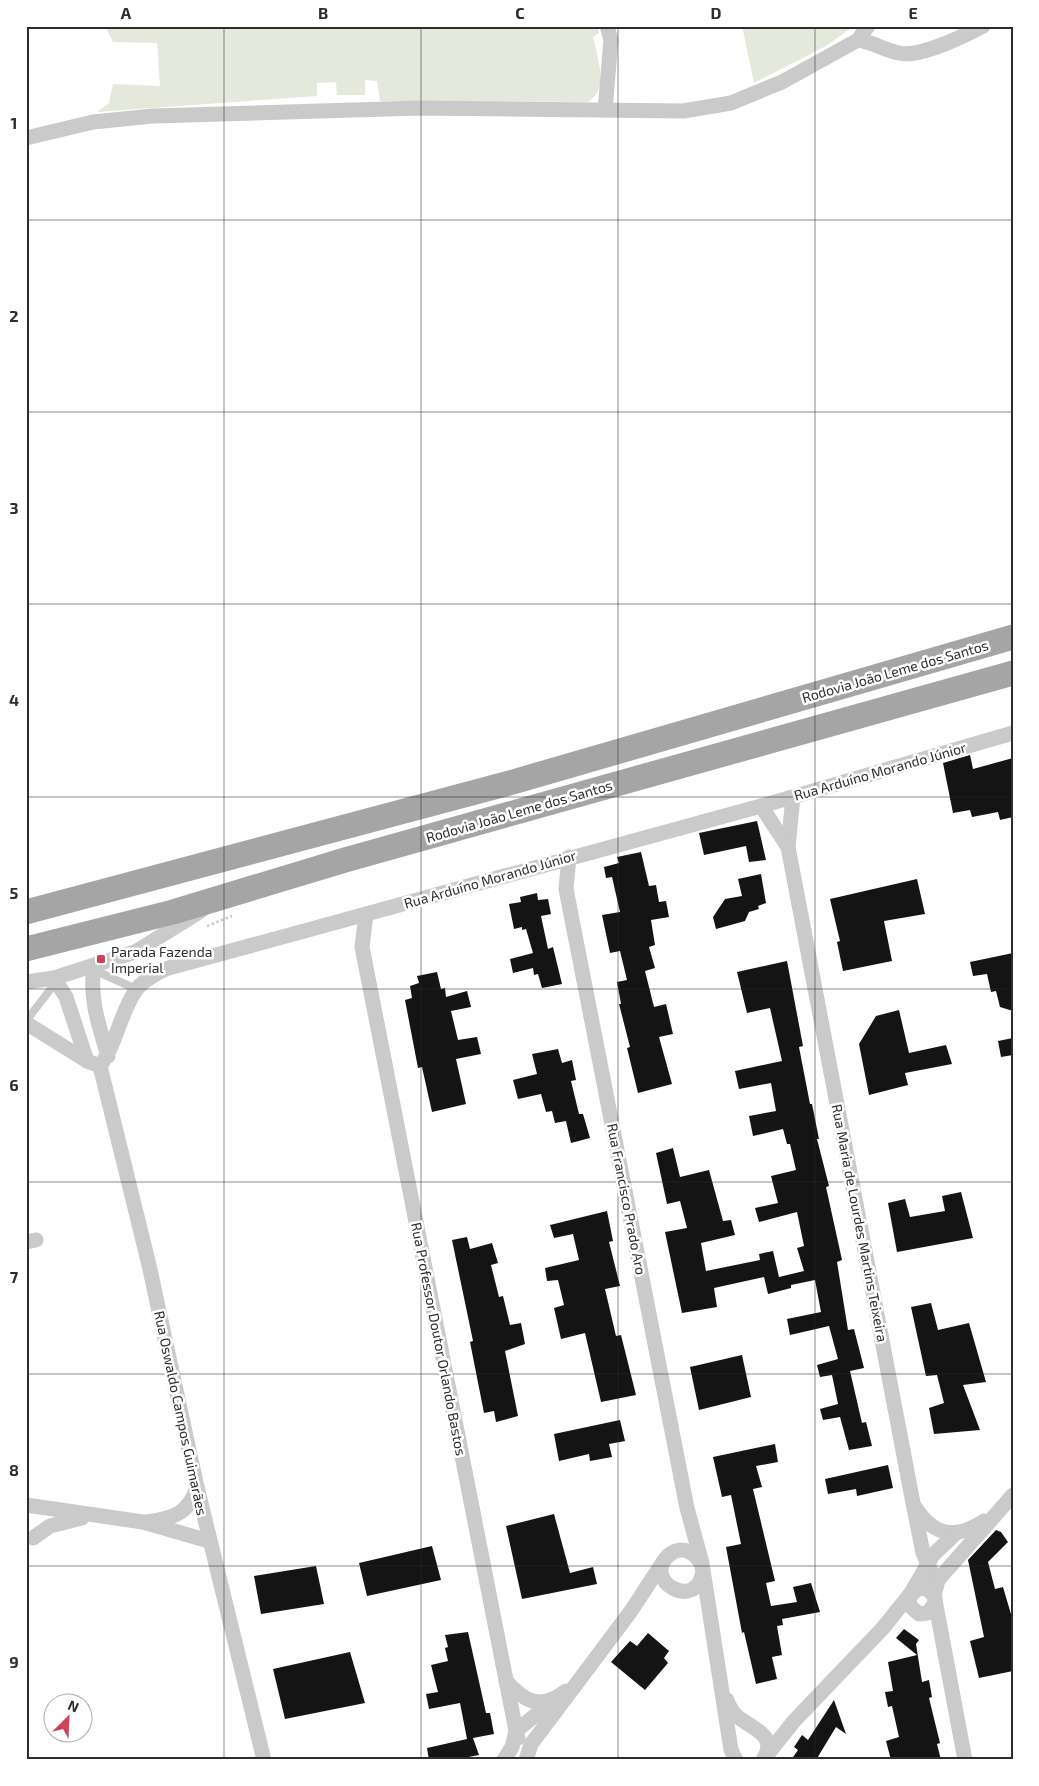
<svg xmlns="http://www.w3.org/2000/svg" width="1039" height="1786" font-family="'Exo 2',sans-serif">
	<rect width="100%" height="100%" fill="#fff"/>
	<g fill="#e4e9dc">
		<path d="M105 26H597L599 33 593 37C597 57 610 89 588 102L380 101 377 81 365 80V95H337L336 82 317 83V96L97 112 109 103 113 84 160 86 157 43 113 42Z"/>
		<path d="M742 26H854L826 46 754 83Z"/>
	</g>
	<g fill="#141414">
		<path d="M970 755 973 769 1013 758V817L1000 820 998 812 972 817 970 810 953 813 943 763Z"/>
		<path d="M757 821 766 860 749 862 746 846 704 855 699 833Z"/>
		<path d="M641 852 649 886 656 885 659 902 666 901 669 917 651 920 655 945 649 947 655 968 645 971 654 1007 666 1004 673 1034 659 1037 672 1084 638 1093 627 1048 630 1047 619 1004H621L617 982 627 980 620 951 610 953 602 915 620 912 612 877 606 878 604 867 619 863 617 857Z"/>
		<path d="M761 874 766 903 758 906 759 909 749 912 745 921 716 929 713 917 725 899 742 896 738 879Z"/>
		<path d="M917 879 925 914 884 921 892 961 843 971 837 942 840 941 830 899Z"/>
		<path d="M537 893 538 900 548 899 551 914 541 916 548 949 553 947 562 984 542 988 538 974 534 975 533 968 513 973 510 959 533 953 526 929 522 930V927L514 929 509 904 521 902 520 897Z"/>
		<path d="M1013 953V1011L1000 1007 996 991 991 992 987 974 973 976 970 962Z"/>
		<path d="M787 961 803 1046 799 1047 810 1104H812L819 1139H817L829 1186 826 1187 842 1260 837 1262 848 1330 854 1329 864 1368 850 1371 862 1423 866 1422 872 1446 849 1450 840 1417 823 1420 820 1409 838 1404 832 1375 820 1377 817 1365 838 1359 829 1326 790 1335 787 1319 821 1312 815 1280 791 1285V1288L768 1294 764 1277 714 1288 717 1307 682 1313 665 1232 687 1228 680 1201 667 1204 656 1153 673 1148 680 1177 709 1170 723 1221 731 1220 735 1235 701 1243 706 1271 760 1260 759 1254 773 1251 779 1277 804 1271 797 1248 804 1246 797 1212 759 1222 755 1208 778 1203 771 1176 796 1170 790 1144H787L783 1129 753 1136 749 1116 776 1111 771 1083 739 1089 735 1071 782 1061 770 1008 747 1013 737 972Z"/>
		<path d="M437 972 441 989 445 988 446 997 467 991 471 1007 451 1011 458 1040 477 1037 481 1054 456 1059 466 1104 432 1112 422 1067 418 1068 405 1000 412 998 410 986 419 983 417 976Z"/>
		<path d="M899 1010 909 1053 946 1045 952 1064 905 1073 908 1085 869 1095 859 1044 876 1016Z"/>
		<path d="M1013 1038V1055L1001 1057 998 1041Z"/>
		<path d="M558 1049 562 1063 572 1060 576 1080 571 1081 579 1114H583L590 1138 571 1143 566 1121 555 1123 552 1111 546 1112 541 1094 518 1099 513 1080 537 1074 532 1054Z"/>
		<path d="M961 1192 973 1238 897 1252 888 1203 905 1199 910 1217 945 1211 942 1196Z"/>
		<path d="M607 1211 613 1241 609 1242 620 1286 605 1289 616 1336 621 1335 636 1395 601 1402 585 1333 561 1339 554 1308 564 1305 558 1280 547 1281 545 1268 579 1260 573 1234 554 1238 550 1225Z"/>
		<path d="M467 1237 470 1249 492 1243 498 1263 491 1265 499 1297 503 1296 510 1325 521 1323 525 1344 505 1351 518 1416 496 1422 494 1411 484 1413 470 1342 473 1341 452 1240Z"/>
		<path d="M931 1303 938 1330 969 1323 986 1382 963 1385 980 1430 934 1434 929 1408 944 1403 937 1375 926 1376 911 1307Z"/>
		<path d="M742 1355 751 1397 699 1410 690 1367Z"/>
		<path d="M620 1420 625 1441 609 1444 612 1457 590 1461 589 1454 559 1461 554 1434Z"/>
		<path d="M775 1444 778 1462 756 1466 762 1487 753 1489 775 1581 766 1583 771 1606 797 1602 793 1587 811 1583 820 1612 782 1619 783 1625 777 1626 782 1655 772 1657 777 1679 756 1684 744 1632 742 1633 726 1547 741 1544 731 1495 722 1497 713 1457Z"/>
		<path d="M888 1465 893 1488 857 1496 856 1489 828 1494 825 1479Z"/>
		<path d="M554 1514 570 1573 593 1567 597 1584 522 1599 506 1526Z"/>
		<path d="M996 1530 1001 1532 1008 1542 988 1562 995 1589 1003 1587 1013 1621V1671L979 1678 970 1641 984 1637 968 1560Z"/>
		<path d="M432 1546 441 1580 367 1596 359 1563Z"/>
		<path d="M316 1566 324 1604 261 1614 254 1576Z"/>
		<path d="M904 1629 919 1640 916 1644 922 1682 929 1680 932 1697 929 1698 940 1743 937 1744 941 1760H891L886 1741 899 1737 892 1706 888 1707 885 1692 893 1691 888 1662 917 1655 896 1638Z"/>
		<path d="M468 1632 486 1713H490L494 1734 473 1738 479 1755 453 1760H429L427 1748 467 1739 460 1703 429 1709 426 1694 438 1692 431 1665 448 1661 445 1648 448 1647 445 1635Z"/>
		<path d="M648 1633 669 1651 664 1658 668 1663 645 1690 611 1662 630 1641 637 1646Z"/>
		<path d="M350 1652 365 1703 285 1719 273 1669Z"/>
		<path d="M834 1700 846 1734 836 1727 816 1760H791L798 1750 794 1747 802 1735 808 1740Z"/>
	</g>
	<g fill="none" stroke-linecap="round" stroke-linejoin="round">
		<path stroke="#cacaca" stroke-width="2.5" stroke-dasharray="2.5 2.5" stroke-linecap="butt" d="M207 926 232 916"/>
		<g stroke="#cacaca" stroke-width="8">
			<path d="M94 970 136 989"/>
			<path d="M26 1021 56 982"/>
		</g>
		<g stroke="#cacaca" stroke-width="15">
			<path d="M858 40C873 42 884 50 899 53 919 58 964 36 983 26"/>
			<path d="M605 110 611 40 607 26"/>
			<path d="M26 138 93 122 153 116 419 108 683 111 731 103 782 82 858 40 868 26"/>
			<path d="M793 797 788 847 913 1503 923 1553 932 1573 935 1599"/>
			<path d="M761 806 788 847"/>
			<path d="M569 857 566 889 687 1508 702 1563"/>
			<path d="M366 914 362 947 516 1731 512 1747 504 1760"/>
			<path d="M94 967C89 998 99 1026 108 1056"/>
			<path d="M54 978 66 997 87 1061"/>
			<path d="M26 982 54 978 135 952 201 911"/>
			<path d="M26 1023 87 1061 100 1066C117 1043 120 1013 136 990 143 980 155 975 165 969L761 806 1013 733"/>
			<path d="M100 1066 149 1265 197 1487 264 1760"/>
			<path d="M26 1242 36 1240"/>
			<path d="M26 1505 143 1522 209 1541"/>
			<path d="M915 1507C934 1536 955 1540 984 1521"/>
			<path d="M147 1522C173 1518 189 1514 197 1487"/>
			<path d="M33 1538 50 1526 82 1518"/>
			<path d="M703 1570C698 1614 640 1580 669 1555 683 1543 700 1555 703 1570L731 1750 736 1760"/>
			<path d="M935 1592 938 1580 1013 1495"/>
			<path d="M935 1603 928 1613 919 1614 910 1606 909 1597 919 1588 927 1589 934 1595 965 1760"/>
			<path d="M506 1681C525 1703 542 1710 566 1691"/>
			<path d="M727 1700C729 1706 732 1712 738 1717 751 1728 778 1735 764 1758"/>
			<path d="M518 1738 516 1731 553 1701"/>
			<path d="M526 1760 531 1744 538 1735 631 1611 663 1562"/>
			<path d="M763 1760 794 1721 883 1628 911 1593 933 1555 955 1534"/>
		</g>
		<g stroke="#a5a5a5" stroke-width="25">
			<path d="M26 912 513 782 1013 637"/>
			<path d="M26 949 173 912 345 860 1013 673"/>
		</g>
	</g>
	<path fill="none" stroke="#2d2d2d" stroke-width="1" stroke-opacity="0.55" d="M224 26V1760M421 26V1760M618 26V1760M815 26V1760M26 220H1013M26 412H1013M26 604H1013M26 797H1013M26 989H1013M26 1182H1013M26 1374H1013M26 1566H1013"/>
	<rect fill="#cf4357" stroke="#fff" stroke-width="2" x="96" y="954" width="10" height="10" rx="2.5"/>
	<g text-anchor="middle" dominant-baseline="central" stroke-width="5" stroke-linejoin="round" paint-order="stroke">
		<g font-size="14" fill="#2d2d2d" stroke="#fff">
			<text transform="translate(895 671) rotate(-16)">Rodovia João Leme dos Santos</text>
			<text transform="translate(880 771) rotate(-16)">Rua Arduíno Morando Júnior</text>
			<text transform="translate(519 811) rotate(-16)">Rodovia João Leme dos Santos</text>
			<text transform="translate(490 879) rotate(-16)">Rua Arduíno Morando Júnior</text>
			<text transform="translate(627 1199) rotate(79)">Rua Francisco Prado Aro</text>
			<text transform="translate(860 1223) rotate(79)">Rua Maria de Lourdes Martins Teixeira</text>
			<text transform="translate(439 1339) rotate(79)">Rua Professor Doutor Orlando Bastos</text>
			<text transform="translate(181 1413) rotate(78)">Rua Oswaldo Campos Guimarães</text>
		</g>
		<g font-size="14" fill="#2d2d2d" stroke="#fff" text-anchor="start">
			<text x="111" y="951">Parada Fazenda<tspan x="111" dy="16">Imperial</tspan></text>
		</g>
	</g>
	<rect width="1039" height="1786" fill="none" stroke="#ffffff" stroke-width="55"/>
	<g transform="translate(68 1718) rotate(24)"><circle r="24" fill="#ffffff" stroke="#ababab"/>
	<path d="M0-4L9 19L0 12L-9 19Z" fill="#cf4357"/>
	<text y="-8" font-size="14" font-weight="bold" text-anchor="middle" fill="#2d2d2d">N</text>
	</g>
	<rect x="28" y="28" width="984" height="1730" fill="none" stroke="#2d2d2d" stroke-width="2"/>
	<g font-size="16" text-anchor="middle" font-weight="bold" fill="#2d2d2d">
		<text x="126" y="19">A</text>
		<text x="323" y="19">B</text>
		<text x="520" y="19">C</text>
		<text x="716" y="19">D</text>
		<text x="913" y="19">E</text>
		<text x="14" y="129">1</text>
		<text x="14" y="322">2</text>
		<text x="14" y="514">3</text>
		<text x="14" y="706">4</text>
		<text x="14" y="899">5</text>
		<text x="14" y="1091">6</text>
		<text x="14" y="1283">7</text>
		<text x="14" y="1476">8</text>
		<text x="14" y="1668">9</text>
	</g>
</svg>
